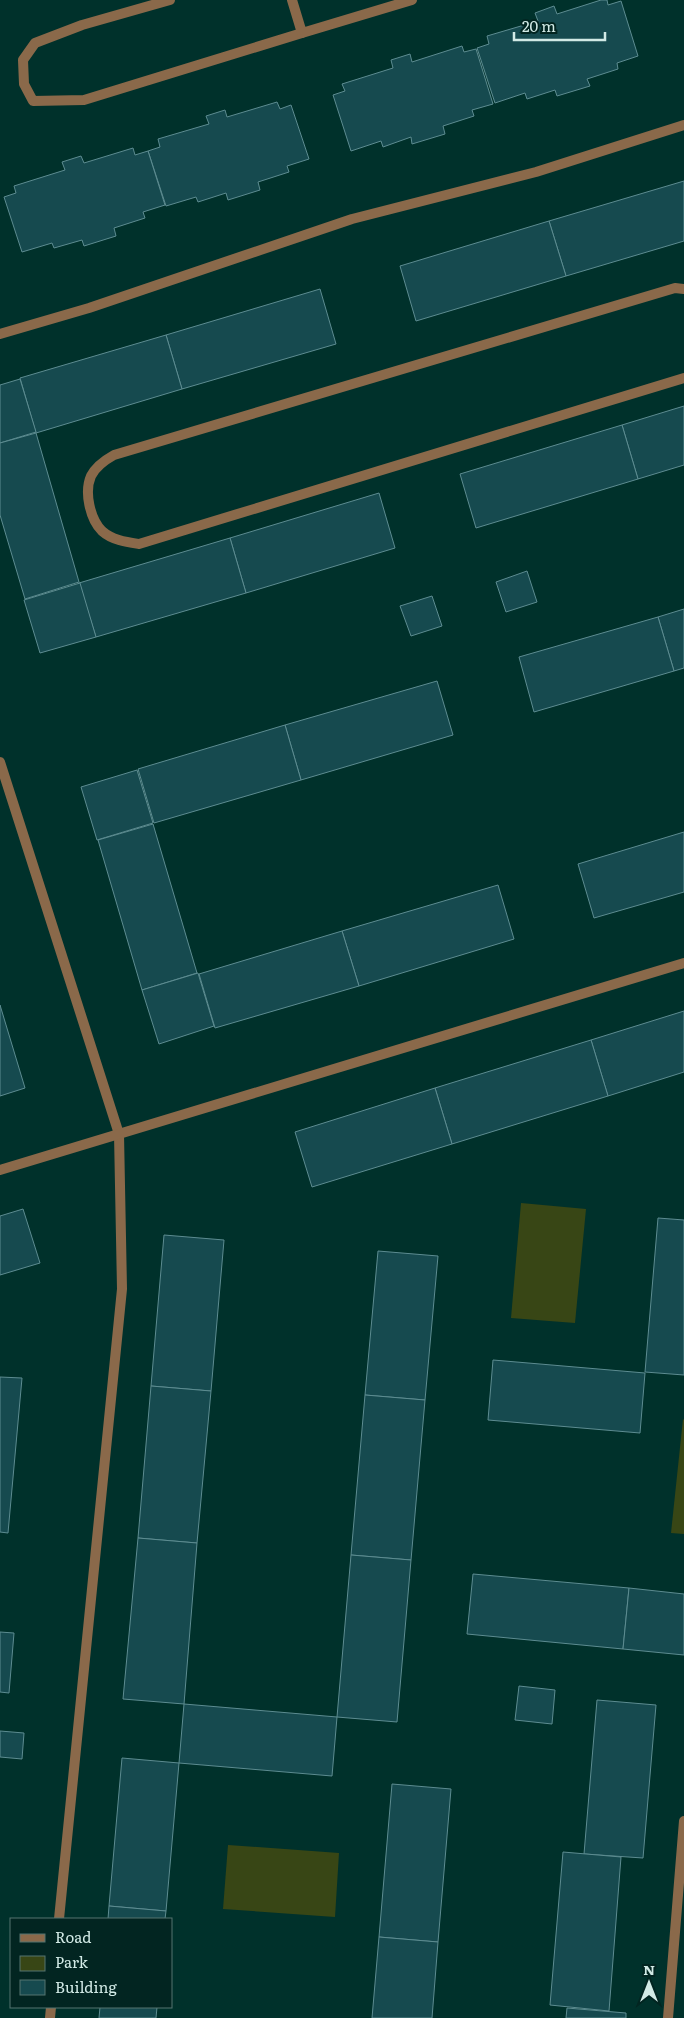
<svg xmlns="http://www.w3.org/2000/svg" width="684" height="2018" font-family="Literata,serif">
	<rect width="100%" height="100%" fill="#00312b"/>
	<g fill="#384615">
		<path d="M521 1203 586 1209 575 1323 511 1318Z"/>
		<path d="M683 1419 684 1420V1534L671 1533Z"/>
		<path d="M228 1845 339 1853 335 1917 223 1909Z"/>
	</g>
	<g fill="#164a4f" stroke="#5d8c91">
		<path d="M601 0H607L608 5 621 1 638 56 617 63 618 69 587 79 590 86 557 96 555 90 527 99 525 93 495 103 477 48 489 44 487 36 538 21 535 13 554 6 557 14Z"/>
		<path d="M462 46 464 52 476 49 493 104 472 110 474 116 443 126 445 134 412 144 411 137 383 147 381 141 351 151 333 95 345 91 342 84 393 68 391 60 410 54 412 62Z"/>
		<path d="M277 102 280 109 291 105 309 159 287 166 289 172 258 182 260 190 228 200 226 193 198 202 196 197 166 206 148 151 160 147 158 139 209 124 206 116 225 110 227 117Z"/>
		<path d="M133 148 135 155 148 151 165 205 143 212 145 218 114 228 116 236 84 246 82 240 54 248 52 243 22 252 4 197 16 193 14 186 65 170 62 162 81 156 84 163Z"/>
		<path d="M684 181V241L566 276 549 221Z"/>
		<path d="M549 221 566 276 416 321 400 266Z"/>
		<path d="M320 289 336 344 182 389 166 335Z"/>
		<path d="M166 335 182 389 36 433 20 378Z"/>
		<path d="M20 379 36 432 0 443V385Z"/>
		<path d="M684 406V465L638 479 622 425Z"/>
		<path d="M622 425 638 479 476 528 460 474Z"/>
		<path d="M36 433 79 582 25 599 0 515V443Z"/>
		<path d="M379 493 395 548 246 593 230 538Z"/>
		<path d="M230 538 246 593 96 637 79 583Z"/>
		<path d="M527 571 537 602 506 612 496 582Z"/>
		<path d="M80 583 96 637 40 653 24 600Z"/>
		<path d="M432 596 442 626 411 636 400 606Z"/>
		<path d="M684 609V668L674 671 658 617Z"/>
		<path d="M658 617 674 671 534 712 519 657Z"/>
		<path d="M437 681 453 735 301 780 285 725Z"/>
		<path d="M285 725 301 780 154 823 138 769Z"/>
		<path d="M137 770 153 823 97 840 81 787Z"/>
		<path d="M153 824 197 973 142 990 98 840Z"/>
		<path d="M684 832V892L594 918 578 864Z"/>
		<path d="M498 885 514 939 359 986 342 931Z"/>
		<path d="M342 931 359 986 215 1028 199 974Z"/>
		<path d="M198 973 214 1026 159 1044 142 990Z"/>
		<path d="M0 1005 25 1088 0 1096Z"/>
		<path d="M684 1011V1072L608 1096 591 1040Z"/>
		<path d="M591 1040 608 1096 452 1144 435 1088Z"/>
		<path d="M435 1088 452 1144 312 1187 295 1132Z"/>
		<path d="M23 1209 40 1263 0 1275V1216Z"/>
		<path d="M658 1218 684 1220V1375L645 1372Z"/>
		<path d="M164 1235 224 1240 211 1391 151 1386Z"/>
		<path d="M378 1251 438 1256 425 1400 365 1395Z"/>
		<path d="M493 1360 645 1373 640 1433 488 1420Z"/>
		<path d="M0 1377 22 1378 8 1533 0 1532Z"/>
		<path d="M151 1386 211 1391 197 1543 138 1538Z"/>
		<path d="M365 1395 425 1400 411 1560 351 1555Z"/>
		<path d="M138 1538 197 1543 184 1704 123 1699Z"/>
		<path d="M351 1555 411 1560 397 1722 337 1717Z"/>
		<path d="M473 1574 629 1588 623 1649 467 1634Z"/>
		<path d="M629 1588 684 1594V1655L623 1649Z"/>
		<path d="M0 1632 14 1633 9 1693 0 1692Z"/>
		<path d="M519 1686 555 1690 552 1724 515 1720Z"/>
		<path d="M597 1700 656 1705 643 1858 584 1854Z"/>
		<path d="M184 1704 337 1717 332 1776 179 1763Z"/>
		<path d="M0 1731 24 1733 22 1759 0 1757Z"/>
		<path d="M122 1758 179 1763 166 1911 109 1906Z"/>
		<path d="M392 1784 451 1789 438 1942 379 1937Z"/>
		<path d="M563 1852 621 1857 609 2011 550 2005Z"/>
		<path d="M109 1906 166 1911 165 1919H108Z"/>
		<path d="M379 1937 438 1942 432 2018H372Z"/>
		<path d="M100 2007H157L156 2018H99Z"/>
		<path d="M567 2008 626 2013V2018H566Z"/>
	</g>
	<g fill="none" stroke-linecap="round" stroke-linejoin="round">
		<g stroke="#8a694a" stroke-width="10">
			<path d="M170 0 82 25 35 43 23 60 24 84 33 101 84 100 302 33"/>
			<path d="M292 0 302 33 412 0"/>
			<path d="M684 289 675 288 114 455C105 460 96 466 91 476 84 492 90 519 102 531 112 540 126 542 139 544L684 378"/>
			<path d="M0 334 89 308 352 219 536 172 684 125"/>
			<path d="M668 2018 684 1821"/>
		</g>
		<g stroke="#8a694a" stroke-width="10">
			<path d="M0 762 119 1134 122 1289 59 1919"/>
			<path d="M0 1170 684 963"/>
			<path d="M50 2018 51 2007"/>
		</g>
	</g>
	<rect x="10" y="1918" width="162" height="90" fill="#022521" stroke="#557470"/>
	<rect x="20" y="1934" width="25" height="8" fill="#8a694a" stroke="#557470"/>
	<text x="55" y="1943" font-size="15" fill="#d2eae6">Road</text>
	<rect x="20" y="1956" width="25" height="15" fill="#384615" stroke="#557470"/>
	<text x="55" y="1968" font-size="15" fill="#d2eae6">Park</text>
	<rect x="20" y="1980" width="25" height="15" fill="#164a4f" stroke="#557470"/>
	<text x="55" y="1993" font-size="15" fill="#d2eae6">Building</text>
	<g transform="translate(649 1983)" stroke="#022521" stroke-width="4" paint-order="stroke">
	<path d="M0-4L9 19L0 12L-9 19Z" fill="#d2eae6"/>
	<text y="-8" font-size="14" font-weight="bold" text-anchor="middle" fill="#d2eae6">N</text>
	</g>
	<path d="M514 32v8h91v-8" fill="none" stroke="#d2eae6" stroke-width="2.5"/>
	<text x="522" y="32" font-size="15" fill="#d2eae6" stroke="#022521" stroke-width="4" paint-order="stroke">20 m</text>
</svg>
